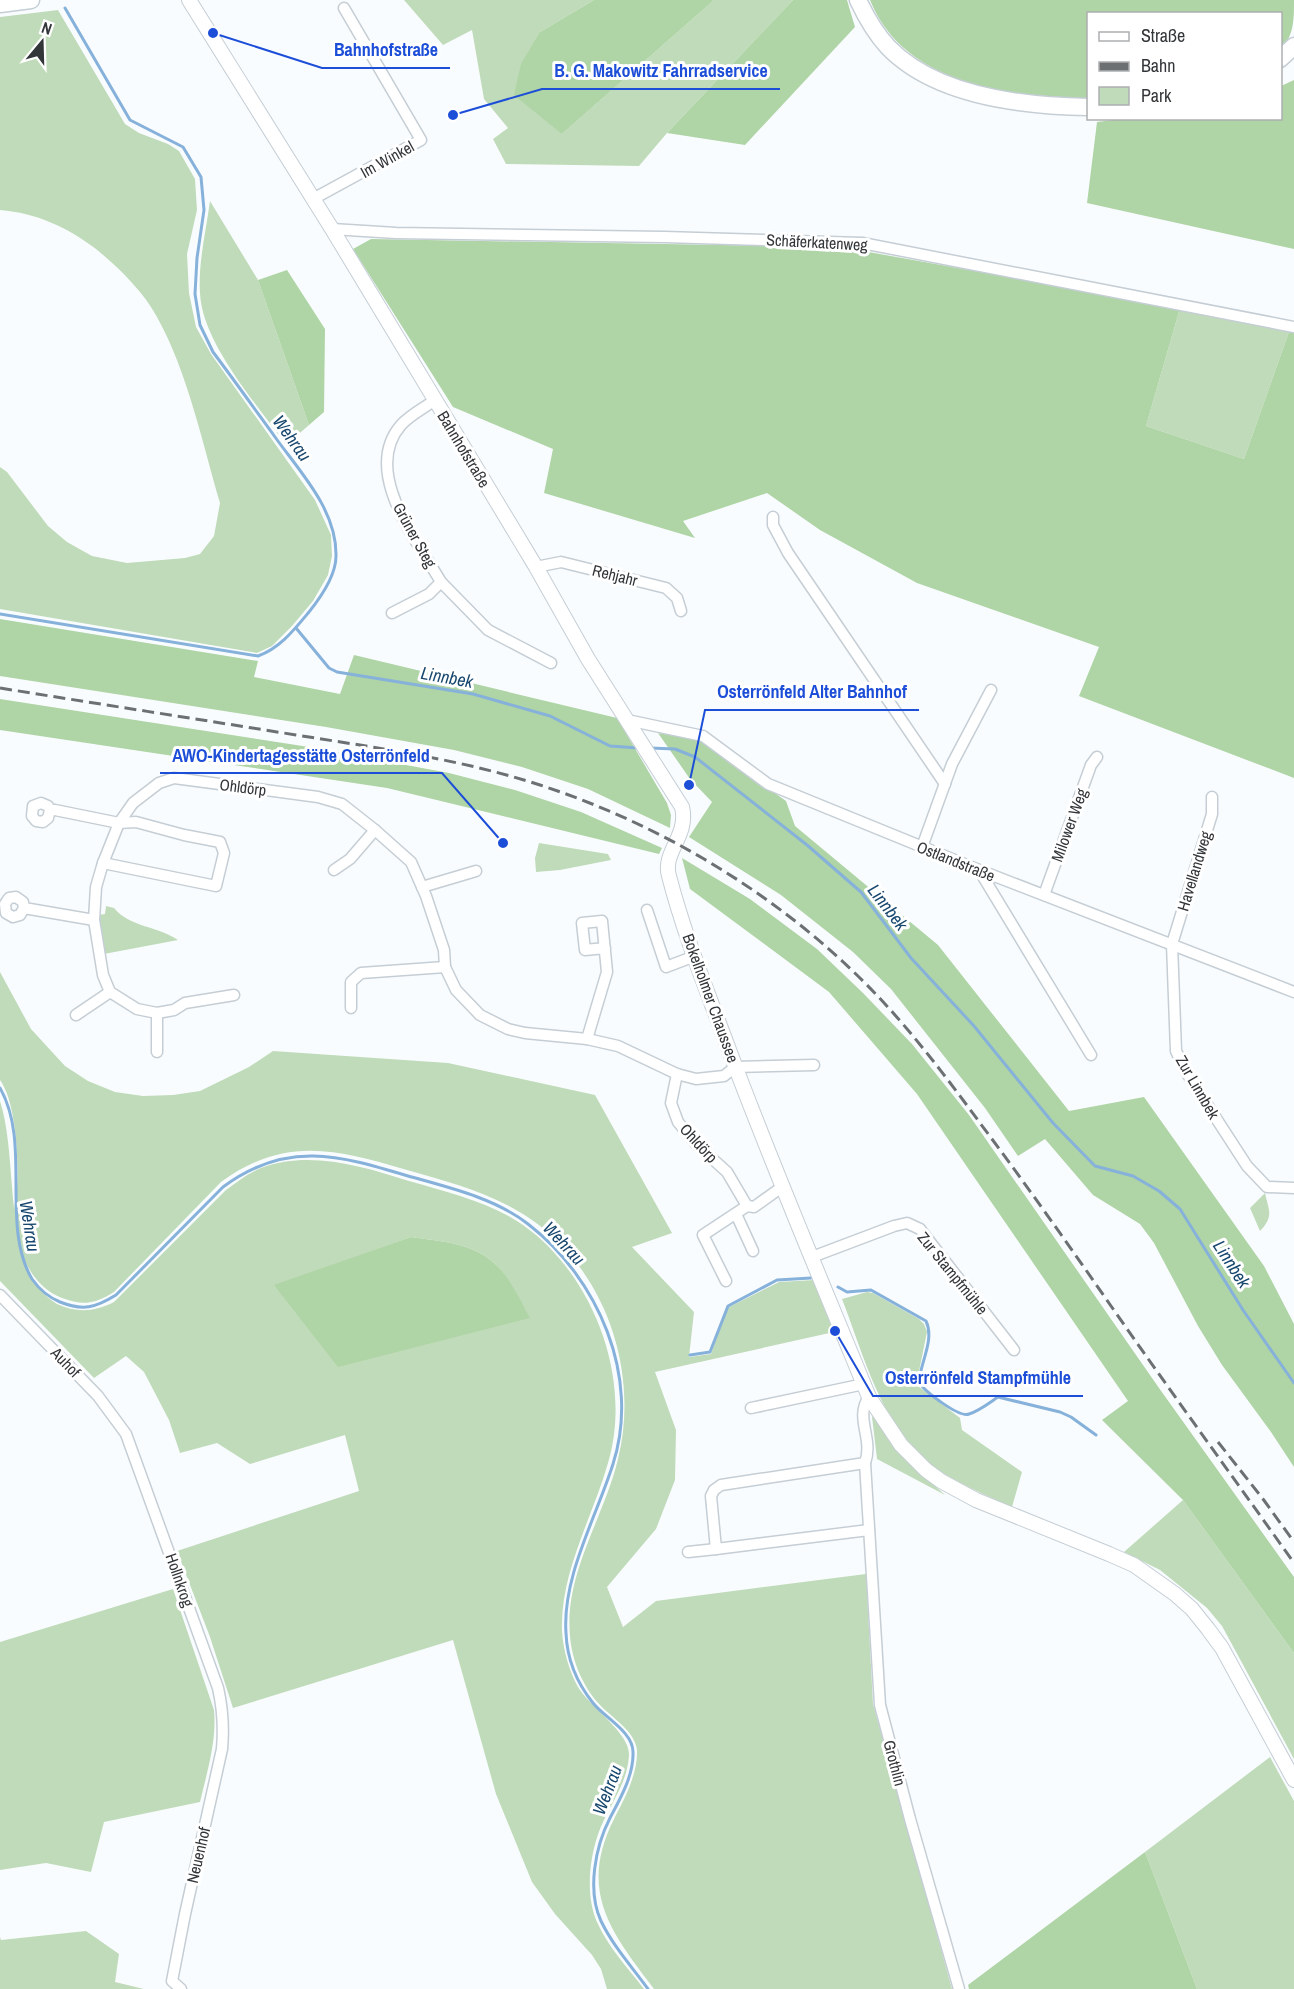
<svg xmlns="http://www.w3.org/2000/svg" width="1294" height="1989" font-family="'Archivo Narrow',sans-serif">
	<rect width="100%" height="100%" fill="#f9fcff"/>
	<g fill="#c0dbb9" fill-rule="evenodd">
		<path d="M404 0H594L540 32 562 134 714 0H793L667 133 639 166 506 164 493 139 508 128 484 99 472 30 443 45Z"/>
		<path d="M58 10 125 124 139 133 168 144 179 151 195 179 197 210 187 254 189 293 196 327 211 354 315 500 331 535 332 556 328 575 313 601 292 626 272 646 257 653 0 609V467L7 472 48 526 67 542 92 556 127 563 185 558 200 554 214 536 220 503C202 442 188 373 157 317 143 291 118 267 96 249 67 227 36 213 0 210V17Z"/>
		<path d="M210 201 258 280 309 425 286 445C257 404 202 343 200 293 198 263 206 231 210 201Z"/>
		<path d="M1180 308 1289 332 1244 459 1146 426Z"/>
		<path d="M539 843 608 854 611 860 560 870 536 872 535 858Z"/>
		<path d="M106 906 114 908C129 927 158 926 178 940L104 954 98 915 105 914Z"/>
		<path d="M0 972 31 1029 65 1066 88 1081 115 1092 143 1096 173 1095 200 1091 249 1067 273 1051 448 1063 595 1095 672 1233 632 1247 694 1312 689 1357 711 1354 726 1310 729 1307 779 1282 814 1280 834 1332 655 1372 676 1430 675 1480 656 1529 607 1587 623 1627 656 1601 866 1574 873 1704 952 1989H654C611 1932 577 1891 615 1817 625 1798 638 1773 637 1750 635 1731 612 1718 600 1705 583 1687 572 1661 570 1636 564 1573 604 1518 618 1459 640 1371 605 1269 529 1218 492 1193 449 1182 407 1170 337 1150 286 1135 221 1182L114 1292C95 1304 83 1306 62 1298 29 1286 14 1244 14 1211 14 1203 17 1195 17 1188 19 1160 16 1102 0 1080Z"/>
		<path d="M0 1101C20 1163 0 1270 57 1304 77 1313 94 1312 114 1302L226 1190C237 1182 248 1173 261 1168 309 1150 362 1166 409 1181 447 1192 490 1202 523 1225 594 1275 633 1380 608 1463 592 1519 560 1572 562 1631 563 1649 569 1671 578 1687 590 1707 630 1733 629 1755 628 1779 614 1799 604 1820 590 1848 584 1893 597 1922 608 1947 628 1968 644 1989H607L601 1969 592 1955 555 1914 532 1882 496 1794 453 1640 233 1708 210 1637 177 1551 359 1491 345 1435 250 1464 217 1443 180 1453 169 1420 144 1372 126 1356 94 1378 0 1281ZM411 1237C439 1241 473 1243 494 1263 508 1276 521 1301 529 1317L274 1286Z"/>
		<path d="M1265 1193C1269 1211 1274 1216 1260 1231L1250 1208Z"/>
		<path d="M867 1292 873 1293 919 1319 924 1324 927 1332 917 1381 918 1386 960 1418 962 1430 1022 1472 1012 1507C984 1494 955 1483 930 1464 882 1428 863 1353 842 1299Z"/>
		<path d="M874 1415 890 1441 910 1463 945 1495 877 1459 872 1417Z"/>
		<path d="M1183 1500 1294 1653V1759L1222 1626 1207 1608 1160 1570 1124 1552Z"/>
		<path d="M173 1589 214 1710C217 1741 207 1772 200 1802L104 1822 91 1872 46 1863 0 1870V1642Z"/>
		<path d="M1270 1757 1294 1801V1989H1197L1145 1852Z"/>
		<path d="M86 1931 119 1954 115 1982 144 1989H0V1937L1 1940Z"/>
	</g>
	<g fill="#afd4a5">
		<path d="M594 0H714L562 134 514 95 521 64 540 32Z"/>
		<path d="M793 0H847L855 27 745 145 667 133Z"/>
		<path d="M870 0H1294C1294 20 1294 35 1281 50L1280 14H1088V98C1010 97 904 85 870 0Z"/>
		<path d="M1294 80V249L1087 203 1097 122 1128 118H1280L1281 86Z"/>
		<path d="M371 239 833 247 863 251 1180 308 1146 426 1244 459 1289 332 1294 333V778L1079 696 1099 647 917 583 820 530 767 493 683 521 695 538 544 493 553 449 453 407 353 249Z"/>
		<path d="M287 270 325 329 324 412 309 425 258 280Z"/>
		<path d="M0 619 258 661 254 677 340 694 354 655 617 718 667 803 671 815 670 828 588 789 522 767 454 750 326 727 0 676Z"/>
		<path d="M0 699 309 747 449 773 515 790 581 812 662 848 659 854 387 788 0 730Z"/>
		<path d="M658 733 700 740 786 801 795 826 938 945 1069 1111 1144 1097 1264 1266 1294 1324V1467L1271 1432 1222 1365 1198 1326 1154 1243 1140 1224 1093 1195 1045 1139 1018 1156 985 1108 891 989 853 952 781 895 689 837 712 802 690 779Z"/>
		<path d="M682 858 750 899 817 949 863 993 912 1044 969 1115 1159 1388 1294 1577V1653L1183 1500 1102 1420 1128 1401 917 1094 829 992 690 889Z"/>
		<path d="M411 1237C439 1241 473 1243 494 1263 509 1276 521 1301 530 1318L338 1367 274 1285Z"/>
		<path d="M1145 1852 1197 1989H969L968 1985Z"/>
	</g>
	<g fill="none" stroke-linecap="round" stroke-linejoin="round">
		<g stroke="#86b1da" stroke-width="3">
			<path d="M0 614 258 656C280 648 294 630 309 612 321 597 336 576 336 556 337 510 300 472 275 437 254 408 234 380 213 352L200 325 195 294 197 258 204 210 201 177 183 147 130 120 65 8"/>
			<path d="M296 628 329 668 337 672 473 694 550 716 610 746 638 748"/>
			<path d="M650 748 675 749 695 757 807 845 861 892 911 958 974 1026 1053 1123 1095 1166 1133 1176 1159 1191 1180 1209 1243 1310 1294 1383"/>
			<path d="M0 1088C32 1144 0 1225 32 1279 39 1289 48 1297 60 1302 83 1311 95 1308 116 1295L223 1187C286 1140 339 1155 408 1176 447 1187 495 1198 528 1224 598 1278 641 1377 613 1464 596 1518 562 1577 566 1633 567 1660 577 1683 593 1703 605 1718 633 1732 633 1752 634 1775 620 1799 610 1818 595 1847 587 1891 601 1921 613 1946 632 1967 648 1989"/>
			<path d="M838 1287 847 1292 871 1290 926 1321C935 1340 920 1363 919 1382 924 1391 959 1418 969 1414 979 1411 989 1403 998 1397L1060 1412 1071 1417 1096 1435"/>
			<path d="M690 1355 710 1352 728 1306 777 1280 811 1278"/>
		</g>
		<defs>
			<g id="minor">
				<path d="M313 199 421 140 344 8"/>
				<path d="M332 229 396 233 664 237 862 243 1294 327"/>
				<path d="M773 517V525L788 553 945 784"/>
				<path d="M536 567 561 562 666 588 677 598 681 611"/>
				<path d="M441 582 488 630 551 663"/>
				<path d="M392 613 429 594 441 582C417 541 361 471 401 425 410 415 424 408 435 400"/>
				<path d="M627 720 703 736 768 784 979 870 1294 992"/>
				<path d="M1212 797V814L1172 944 1176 1051 1188 1075 1247 1166 1267 1187 1294 1188"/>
				<path d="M50 810 48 818 43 822 36 821 32 816 33 806 41 803 48 806 50 810H55L119 823 136 822 184 835 220 842 224 853 216 886 103 863"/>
				<path d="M922 847 952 764 991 690"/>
				<path d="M334 870 350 859 375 830"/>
				<path d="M979 870 1091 1055"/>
				<path d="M422 887 476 871"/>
				<path d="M1044 895 1091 765 1097 757"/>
				<path d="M24 908 23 902 16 897 9 898 5 904 6 913 13 917 20 915 24 908 94 920"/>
				<path d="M647 910 666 967 695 956"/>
				<path d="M234 995 185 1003 174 1010 157 1013 137 1009 110 992 103 975 94 920 96 887 103 863 119 823 133 803 159 783 174 778 318 797 342 804 375 830 411 862 426 896 444 950 445 967 456 990 480 1015 508 1029 525 1033 587 1039 618 1046 677 1074 696 1079 724 1076 735 1067 814 1065"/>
				<path d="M351 1008V982L361 973 445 967"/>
				<path d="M76 1015 110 992"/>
				<path d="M587 1039 607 972 602 921 582 923 585 950 605 948"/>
				<path d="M157 1052V1013"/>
				<path d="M677 1074 671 1103 678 1122 696 1144 727 1172 747 1206"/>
				<path d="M736 1214 753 1251"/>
				<path d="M812 1257 894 1226 907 1223 920 1229 1014 1350"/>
				<path d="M726 1281 703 1235 747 1206 754 1207 782 1187"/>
				<path d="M0 1295 98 1396 126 1434 218 1688C223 1710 224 1727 222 1749L185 1914 172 1981 181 1989"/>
				<path d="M869 1397C854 1418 874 1438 865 1463L880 1705 910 1819 959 1989"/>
				<path d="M751 1408 864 1384"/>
				<path d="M865 1463 721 1485 714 1490 711 1496 716 1549 869 1530"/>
				<path d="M688 1552 716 1549"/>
			</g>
			<path id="major" d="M189 0 332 229 536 567 588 659 682 807C689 836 662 852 669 876 684 934 707 991 728 1047 772 1165 821 1280 869 1397L901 1445 926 1470 941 1481 976 1500 1109 1554 1134 1565 1175 1594 1192 1609 1208 1629 1222 1648 1294 1780"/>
			<g id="highway">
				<path d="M858 0C866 17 875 33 888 47 935 96 1024 106 1088 107"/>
				<path d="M0 4 31 0"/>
				<path d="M1280 59 1294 46"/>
			</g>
		</defs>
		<use href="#minor" stroke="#c5ced5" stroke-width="13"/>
		<use href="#major" stroke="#c5ced5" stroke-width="16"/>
		<use href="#highway" stroke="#c5ced5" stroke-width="19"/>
		<use href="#minor" stroke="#fff" stroke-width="10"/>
		<use href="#major" stroke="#fff" stroke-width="14"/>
		<use href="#highway" stroke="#fff" stroke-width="16"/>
		<g stroke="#6d7073" stroke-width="3" stroke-dasharray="12 6" stroke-linecap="butt">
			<path d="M0 688C99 704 197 719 296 735 378 748 460 759 540 785 660 824 775 893 864 982 907 1025 944 1074 980 1123 1025 1183 1068 1244 1111 1306 1171 1392 1233 1477 1294 1563"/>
			<path d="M1218 1442 1263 1499 1294 1542"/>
		</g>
	</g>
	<g text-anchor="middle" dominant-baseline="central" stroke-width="6" stroke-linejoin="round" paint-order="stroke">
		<g font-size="16" fill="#333639" stroke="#fff">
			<text transform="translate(387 159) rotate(-29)">Im Winkel</text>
			<text transform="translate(817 242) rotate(3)">Schäferkatenweg</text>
			<text transform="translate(464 449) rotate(59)">Bahnhofstraße</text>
			<text transform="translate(415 535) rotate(61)">Grüner Steg</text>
			<text transform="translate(615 575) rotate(14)">Rehjahr</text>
			<text transform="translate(243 787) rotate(7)">Ohldörp</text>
			<text transform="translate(1069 825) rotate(-70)">Milower Weg</text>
			<text transform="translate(956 861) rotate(22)">Ostlandstraße</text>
			<text transform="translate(1194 871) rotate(-73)">Havellandweg</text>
			<text transform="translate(711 998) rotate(70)">Bokelholmer Chaussee</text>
			<text transform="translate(1198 1087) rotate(60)">Zur Linnbek</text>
			<text transform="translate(699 1143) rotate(47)">Ohldörp</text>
			<text transform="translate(953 1273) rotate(51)">Zur Stampfmühle</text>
			<text transform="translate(66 1362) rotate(46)">Auhof</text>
			<text transform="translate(180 1580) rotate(71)">Hollnkrog</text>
			<text transform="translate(895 1763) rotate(75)">Grothlin</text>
			<text transform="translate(198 1855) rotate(-77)">Neuenhof</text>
		</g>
		<g font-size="18" font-style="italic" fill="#18486f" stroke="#fff">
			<text transform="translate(292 438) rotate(54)">Wehrau</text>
			<text transform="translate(447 677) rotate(10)">Linnbek</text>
			<text transform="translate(888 907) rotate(52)">Linnbek</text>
			<text transform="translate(30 1226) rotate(81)">Wehrau</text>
			<text transform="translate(564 1243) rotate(47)">Wehrau</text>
			<text transform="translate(1232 1264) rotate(57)">Linnbek</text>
			<text transform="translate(607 1790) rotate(-69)">Wehrau</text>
		</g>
	</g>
	<path fill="none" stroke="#1d4ed8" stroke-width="2" d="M213 33L322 68H450M453 115L542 89H780M689 785L705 710H919M503 843L442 773H160M835 1331L873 1396H1083"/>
	<g fill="#1d4ed8" stroke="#fff" stroke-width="2">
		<circle cx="213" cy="33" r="6"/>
		<circle cx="453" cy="115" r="6"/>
		<circle cx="689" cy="785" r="6"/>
		<circle cx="503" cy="843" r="6"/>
		<circle cx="835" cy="1331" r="6"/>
	</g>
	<g font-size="18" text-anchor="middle" font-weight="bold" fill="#1d4ed8" stroke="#fff" stroke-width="6" stroke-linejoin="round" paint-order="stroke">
		<text x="386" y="56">Bahnhofstraße</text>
		<text x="661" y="77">B. G. Makowitz Fahrradservice</text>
		<text x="812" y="698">Osterrönfeld Alter Bahnhof</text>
		<text x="301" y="762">AWO-Kindertagesstätte Osterrönfeld</text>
		<text x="978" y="1384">Osterrönfeld Stampfmühle</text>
	</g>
	<rect x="1087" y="12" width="195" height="108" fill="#ffffff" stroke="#adafb0" stroke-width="1.5"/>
	<rect x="1099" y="32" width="30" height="9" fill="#ffffff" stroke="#adafb0" stroke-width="1.5"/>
	<text x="1141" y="42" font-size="18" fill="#333639">Straße</text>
	<rect x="1099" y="62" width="30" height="9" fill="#6d7073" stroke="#adafb0" stroke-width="1.5"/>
	<text x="1141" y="72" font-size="18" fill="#333639">Bahn</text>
	<rect x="1099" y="87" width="30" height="18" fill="#c0dbb9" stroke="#adafb0" stroke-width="1.5"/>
	<text x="1141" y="102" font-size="18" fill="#333639">Park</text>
	<g transform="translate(42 42) rotate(19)" stroke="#ffffff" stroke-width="4.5" paint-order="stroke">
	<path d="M0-4.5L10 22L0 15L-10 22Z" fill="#333639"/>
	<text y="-9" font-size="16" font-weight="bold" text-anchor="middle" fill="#333639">N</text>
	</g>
</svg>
